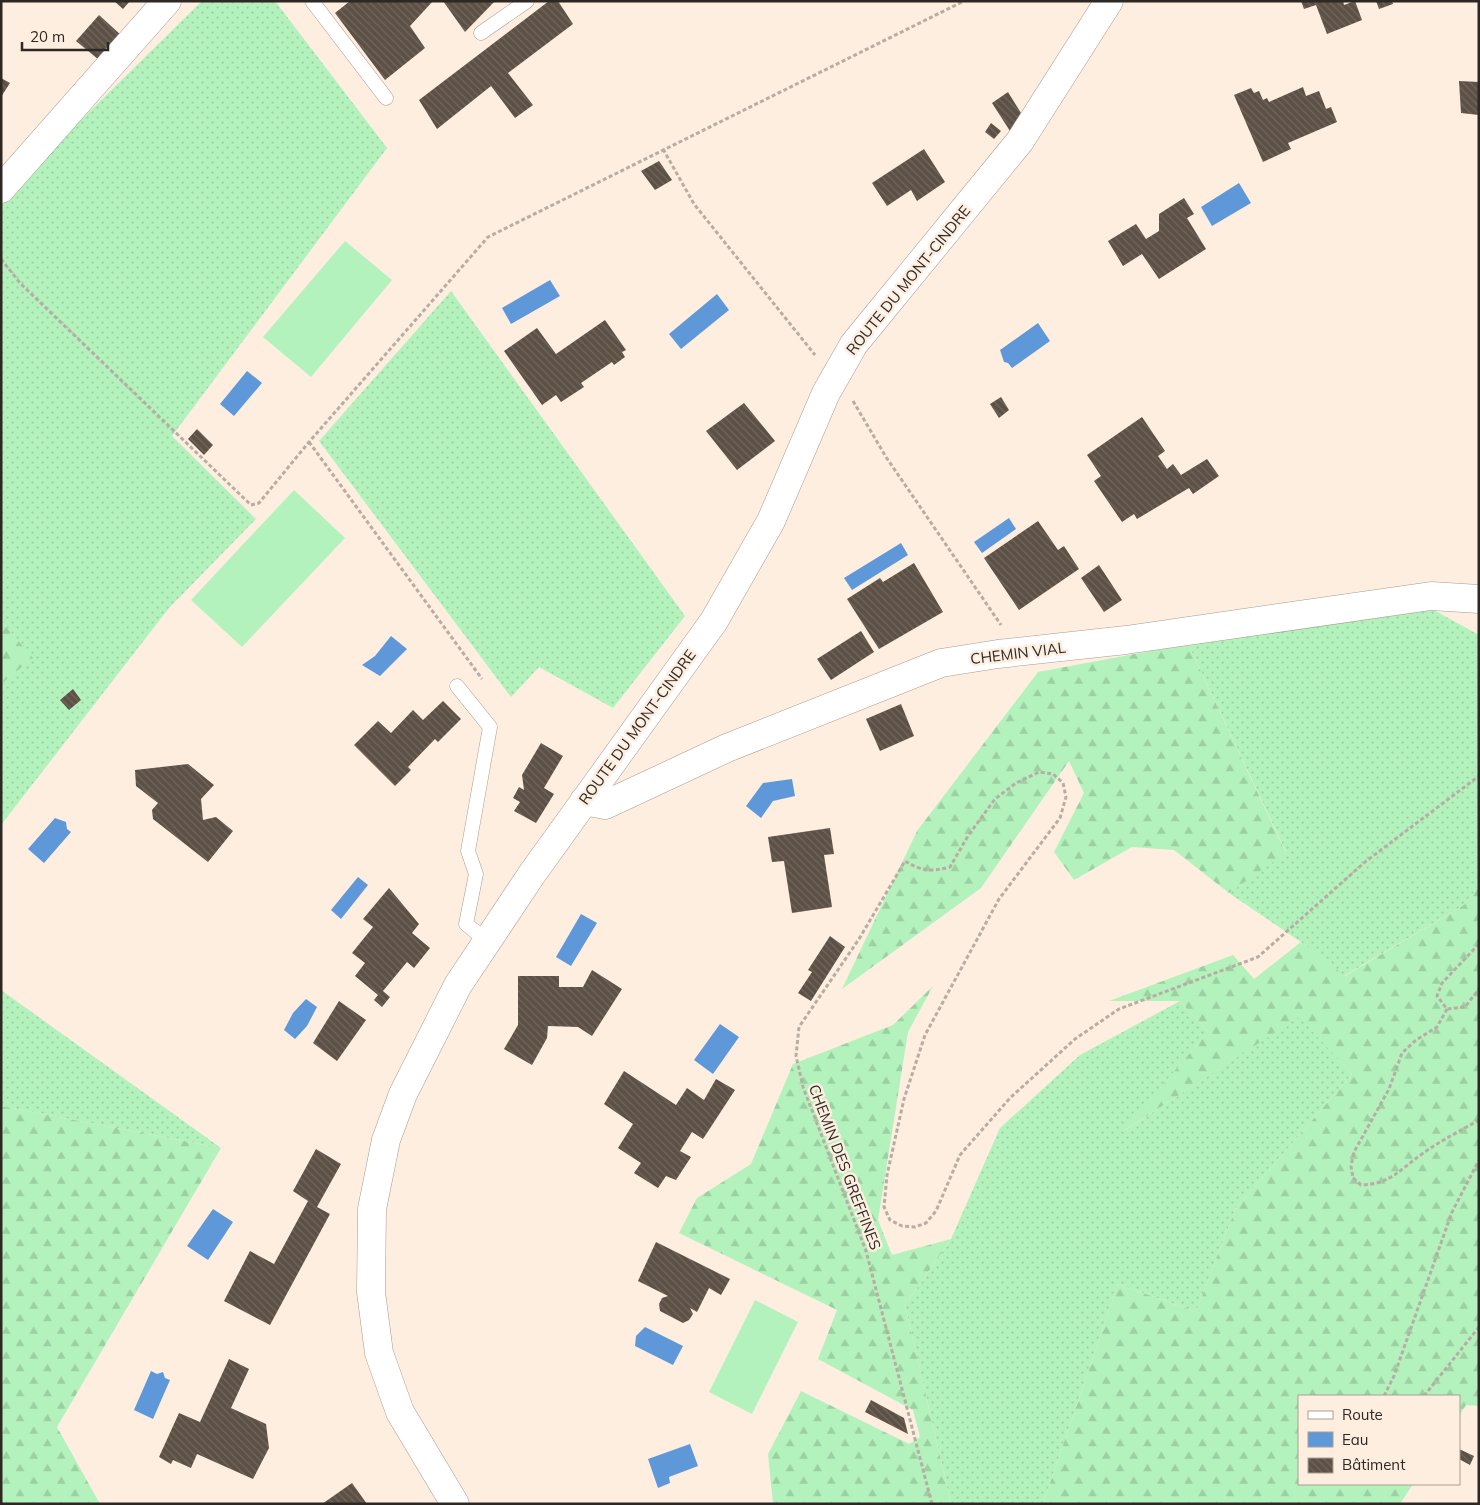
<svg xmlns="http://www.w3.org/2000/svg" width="1480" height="1505" font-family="Mulish,sans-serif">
	<defs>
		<pattern id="grass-dots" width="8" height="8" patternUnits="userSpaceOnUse" patternTransform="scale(1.25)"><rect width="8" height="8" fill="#b4f2bd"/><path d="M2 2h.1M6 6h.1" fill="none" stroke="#9bd0a2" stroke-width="1.8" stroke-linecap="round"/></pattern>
		<pattern id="forest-firs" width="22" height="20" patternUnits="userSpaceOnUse" patternTransform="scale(1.25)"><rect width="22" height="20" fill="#b4f2bd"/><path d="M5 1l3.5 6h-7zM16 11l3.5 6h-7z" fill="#9bd0a2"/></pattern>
		<pattern id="building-back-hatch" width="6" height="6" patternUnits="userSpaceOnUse" patternTransform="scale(1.25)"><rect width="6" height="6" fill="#5d5146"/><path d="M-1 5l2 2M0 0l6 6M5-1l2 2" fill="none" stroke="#71675e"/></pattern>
	</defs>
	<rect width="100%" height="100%" fill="#fdeee0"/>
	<g fill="url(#grass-dots)">
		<path d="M202 1H275L387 148 172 436 256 519 169 608 1 825V684L32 658 1 621V206L14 186Z"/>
		<path d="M451 291 685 616 613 708 539 667 511 697 319 441Z"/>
		<path d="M1430 608 1479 635V886L1464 905 1344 976 1301 942 1229 893 1286 852 1188 644Z"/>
		<path d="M1 990 221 1148 1 1106Z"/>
		<path d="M1180 1001 1208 1032 1124 1131 1299 1016 1352 1074 1235 1210 1196 1312 1118 1284 1043 1504H951L905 1305 951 1239 1000 1128 1080 1055Z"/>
	</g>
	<g fill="url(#forest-firs)">
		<path d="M1 621 33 658 1 684Z"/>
		<path d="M1188 644 1286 853 1229 893 1174 850 1132 847 1074 880 1054 852 1084 793 1069 761 981 888 842 989 917 831 1038 672Z"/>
		<path d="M1479 886V1406L1466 1405 1459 1416V1396H1299V1484H1413L1400 1504H1043L1118 1284 1196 1312 1235 1210 1352 1074 1299 1017 1122 1132 1208 1032 1180 1001H1109L1233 955 1254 979 1301 942 1345 976 1464 905Z"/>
		<path d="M933 986 908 1032 878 1220 892 1255 951 1239 905 1305 951 1504H773L768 1454 801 1391 909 1444 920 1437 913 1410 818 1359 837 1310 679 1233 697 1198 751 1164 793 1064 893 1025Z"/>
		<path d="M1 1106 221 1148 57 1427 100 1504H1Z"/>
	</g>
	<g fill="#b4f2bd">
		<path d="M345 241 392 280 311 377 263 337Z"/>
		<path d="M294 490 345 538 242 647 191 600Z"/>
		<path d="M755 1300 798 1322 752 1414 709 1392Z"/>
	</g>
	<g fill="#5e98d9">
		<path d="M1239 183 1251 203 1212 226 1201 207Z"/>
		<path d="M550 280 560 296 511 324 502 308Z"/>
		<path d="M717 294 729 310 681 349 669 334Z"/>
		<path d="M1038 323 1050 341 1012 368 1008 363 1004 362 1000 350Z"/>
		<path d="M247 371 262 383 234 416 220 404Z"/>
		<path d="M1009 518 1016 529 982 553 974 542Z"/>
		<path d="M901 543 908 555 852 590 844 578Z"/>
		<path d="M391 636 407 649 380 676 362 665 375 656Z"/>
		<path d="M792 779 795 796 773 801 761 818 746 806 763 783Z"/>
		<path d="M55 818 66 822 67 829 71 832 44 863 28 849Z"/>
		<path d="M358 877 368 885 341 919 331 910Z"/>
		<path d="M581 914 597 923 571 966 556 957Z"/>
		<path d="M306 999 317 1007 307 1026 295 1039 284 1030 293 1013Z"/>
		<path d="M720 1024 739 1037 713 1074 694 1060Z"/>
		<path d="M213 1209 233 1222 208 1260 187 1246Z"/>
		<path d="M645 1327 683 1346 673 1365 635 1346 636 1336Z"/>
		<path d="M151 1371 157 1374 163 1372 165 1378 170 1380 153 1419 134 1410Z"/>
		<path d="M690 1444 698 1466 669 1477 670 1483 658 1488 648 1459Z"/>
	</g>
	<g fill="url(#building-back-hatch)">
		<path d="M114 1H130L123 9Z"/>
		<path d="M350 1H433L410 26 425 48 385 80 335 13Z"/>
		<path d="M443 1H495L465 32Z"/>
		<path d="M549 1H558L573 24 508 73 533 105 515 118 491 86 437 129 419 100Z"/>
		<path d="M1301 1H1343L1344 5 1355 1 1362 20 1327 34 1316 5 1304 9Z"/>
		<path d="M1376 1H1392L1393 4 1379 9Z"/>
		<path d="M99 15 122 36 99 60 76 41Z"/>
		<path d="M1 78 10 83 1 97Z"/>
		<path d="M1459 81 1479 82V115L1461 113Z"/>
		<path d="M1303 87 1306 96 1319 91 1326 109 1331 107 1337 122 1288 143 1291 149 1263 162 1234 95 1251 88 1254 93 1259 91 1263 100 1267 98 1269 102Z"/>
		<path d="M1008 92 1021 113 1010 131 992 103Z"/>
		<path d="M991 123 1001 131 994 139 985 132Z"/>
		<path d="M924 149 945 182 917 201 911 190 887 206 872 183Z"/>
		<path d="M659 161 672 180 655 190 641 171Z"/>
		<path d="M1184 198 1194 214 1187 218 1206 249 1159 279 1142 254 1123 266 1108 241 1136 224 1146 239 1159 231V214Z"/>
		<path d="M605 320 626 350 622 352 625 357 614 365 612 362 581 383 584 387 561 402 556 395 542 405 504 351 537 328 556 354Z"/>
		<path d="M1001 397 1009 410 999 418 990 404Z"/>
		<path d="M744 403 775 441 737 470 706 431Z"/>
		<path d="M1142 417 1165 451 1158 456 1167 469 1173 464 1181 475 1207 459 1219 476 1193 494 1189 488 1137 519 1134 514 1122 522 1094 481 1101 476 1087 455Z"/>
		<path d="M197 429 213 445 204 455 188 439Z"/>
		<path d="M1038 521 1058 550 1064 546 1079 569 1019 610 984 558Z"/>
		<path d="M914 563 943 612 879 649 847 599 880 578 883 582Z"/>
		<path d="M1099 565 1122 600 1104 612 1081 578Z"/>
		<path d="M861 631 874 652 831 680 817 659Z"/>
		<path d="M73 689 81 700 69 710 60 700Z"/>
		<path d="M443 701 461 719 438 742 435 739 408 767 411 770 395 786 354 745 378 721 391 733 413 710 423 720Z"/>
		<path d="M901 704 914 736 880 751 866 719Z"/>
		<path d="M541 743 563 756 544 788 554 794 536 823 514 811 520 802 513 798 519 787 524 790 522 775Z"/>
		<path d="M188 764 214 785 201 799 203 820 216 817 233 831 208 862 153 819 152 810 158 803 136 786 135 770Z"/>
		<path d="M830 828 834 854 824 855 832 907 792 913 784 861 772 862 768 837Z"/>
		<path d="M389 888 419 924 412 933 430 948 414 968 407 962 383 991 390 997 382 1007 374 1000 378 995 355 976 365 963 352 953 373 927 363 919Z"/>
		<path d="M830 936 845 947 811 1001 798 993 812 972 808 970Z"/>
		<path d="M592 970 622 989 592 1036 578 1027 548 1026 547 1038 532 1065 504 1049 518 1025V976H559V987H583Z"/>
		<path d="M339 1001 366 1020 337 1061 313 1043Z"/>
		<path d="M624 1071 676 1105 687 1088 704 1100 716 1079 735 1090 703 1139 692 1132 680 1151 691 1157 676 1180 666 1176 658 1188 634 1173 641 1163 618 1148 633 1124 604 1104Z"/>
		<path d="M316 1149 341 1164 317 1207 330 1214 270 1325 224 1301 250 1251 274 1264 308 1201 293 1191Z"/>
		<path d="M656 1242 730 1279 721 1295 709 1288 697 1312 690 1308 693 1314 689 1320 683 1323 660 1311 659 1304 662 1298 668 1296 638 1281Z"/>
		<path d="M229 1359 249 1369 231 1408 266 1424 269 1448 253 1479 197 1454 191 1468 173 1460 171 1464 159 1457 179 1413 200 1422Z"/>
		<path d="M871 1400 904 1418 908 1434 865 1412Z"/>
		<path d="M1459 1449 1474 1456 1470 1465 1459 1459Z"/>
		<path d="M352 1483 367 1504H322Z"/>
	</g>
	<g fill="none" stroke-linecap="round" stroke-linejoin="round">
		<defs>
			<g id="service">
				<path d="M312 1 386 98"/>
				<path d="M481 33 527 1"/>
				<path d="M457 686 490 727 468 851 476 874 466 924 487 941"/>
			</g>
			<g id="minor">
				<path d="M1 189 167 1"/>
				<path d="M584 801 605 805 727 748 941 663 998 654 1126 640 1431 596 1479 599"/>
			</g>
			<path id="tertiary" d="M455 1504 400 1412 379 1353 371 1292 372 1209 386 1140 403 1094 458 985 532 874 714 621 771 521 826 393 854 344 1020 141 1109 1"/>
		</defs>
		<use href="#service" stroke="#a99c8f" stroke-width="15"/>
		<use href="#minor" stroke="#a99c8f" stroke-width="29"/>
		<use href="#tertiary" stroke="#a99c8f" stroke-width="29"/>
		<g stroke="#b8ada2" stroke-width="3" stroke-dasharray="4 2.5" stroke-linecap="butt">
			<path d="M663 149 694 204 815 355"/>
			<path d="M1 259 20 283 251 505 259 503 309 442 488 237 964 1"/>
			<path d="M853 401 886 457 1001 625"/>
			<path d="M309 442 482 679"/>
			<path d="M1479 944 1442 983 1437 996 1447 1009 1465 1007 1479 989"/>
			<path d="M1447 1009 1437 1027 1416 1040 1402 1053 1389 1089 1354 1152 1351 1166 1353 1178 1361 1185C1391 1184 1399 1170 1422 1154 1440 1141 1460 1131 1479 1120"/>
			<path d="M1384 1396 1394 1376 1452 1212 1479 1160"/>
			<path d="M1424 1396 1479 1327"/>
			<path d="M932 1504 866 1251 803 1087 796 1056 799 1027 859 939 905 861C921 871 931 872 950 867L968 836 995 799 1016 783 1039 772 1053 774 1063 783 1066 797 1060 818 999 899 925 1035 904 1099 887 1175 884 1207 890 1220 902 1226 915 1227 926 1223 936 1211 960 1155 1010 1098 1075 1039 1119 1009 1258 957 1365 862 1479 776"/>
		</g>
		<use href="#service" stroke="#fff" stroke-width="14"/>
		<use href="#minor" stroke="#fff" stroke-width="28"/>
		<use href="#tertiary" stroke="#fff" stroke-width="28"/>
	</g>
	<g text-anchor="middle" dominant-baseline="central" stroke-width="5" stroke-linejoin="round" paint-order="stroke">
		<g font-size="15" fill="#2d2823" stroke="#fdeee0">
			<text transform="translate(908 280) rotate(-51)">ROUTE DU MONT-CINDRE</text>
			<text transform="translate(1018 653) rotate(-7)">CHEMIN VIAL</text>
			<text transform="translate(637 727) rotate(-54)">ROUTE DU MONT-CINDRE</text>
			<text transform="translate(845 1167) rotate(69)">CHEMIN DES GREFFINES</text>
		</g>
	</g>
	<rect width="1480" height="1505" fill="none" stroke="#2d2823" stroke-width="5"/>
	<rect x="1298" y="1395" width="162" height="90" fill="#fdeee0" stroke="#aa9f94"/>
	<rect x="1308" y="1411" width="25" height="8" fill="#ffffff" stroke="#aa9f94"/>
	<text x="1342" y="1420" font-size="15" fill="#2d2823">Route</text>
	<rect x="1308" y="1432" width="25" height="15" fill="#5e98d9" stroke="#aa9f94"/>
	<text x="1342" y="1445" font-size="15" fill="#2d2823">Eau</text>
	<rect x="1308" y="1458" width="25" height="15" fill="url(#building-back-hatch)" stroke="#aa9f94"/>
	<text x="1342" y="1470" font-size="15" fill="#2d2823">Bâtiment</text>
	<path d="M22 42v8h86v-8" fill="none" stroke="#2d2823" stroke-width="2.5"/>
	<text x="30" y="42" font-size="15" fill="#2d2823" stroke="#fdeee0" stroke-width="4" paint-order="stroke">20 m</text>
</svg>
